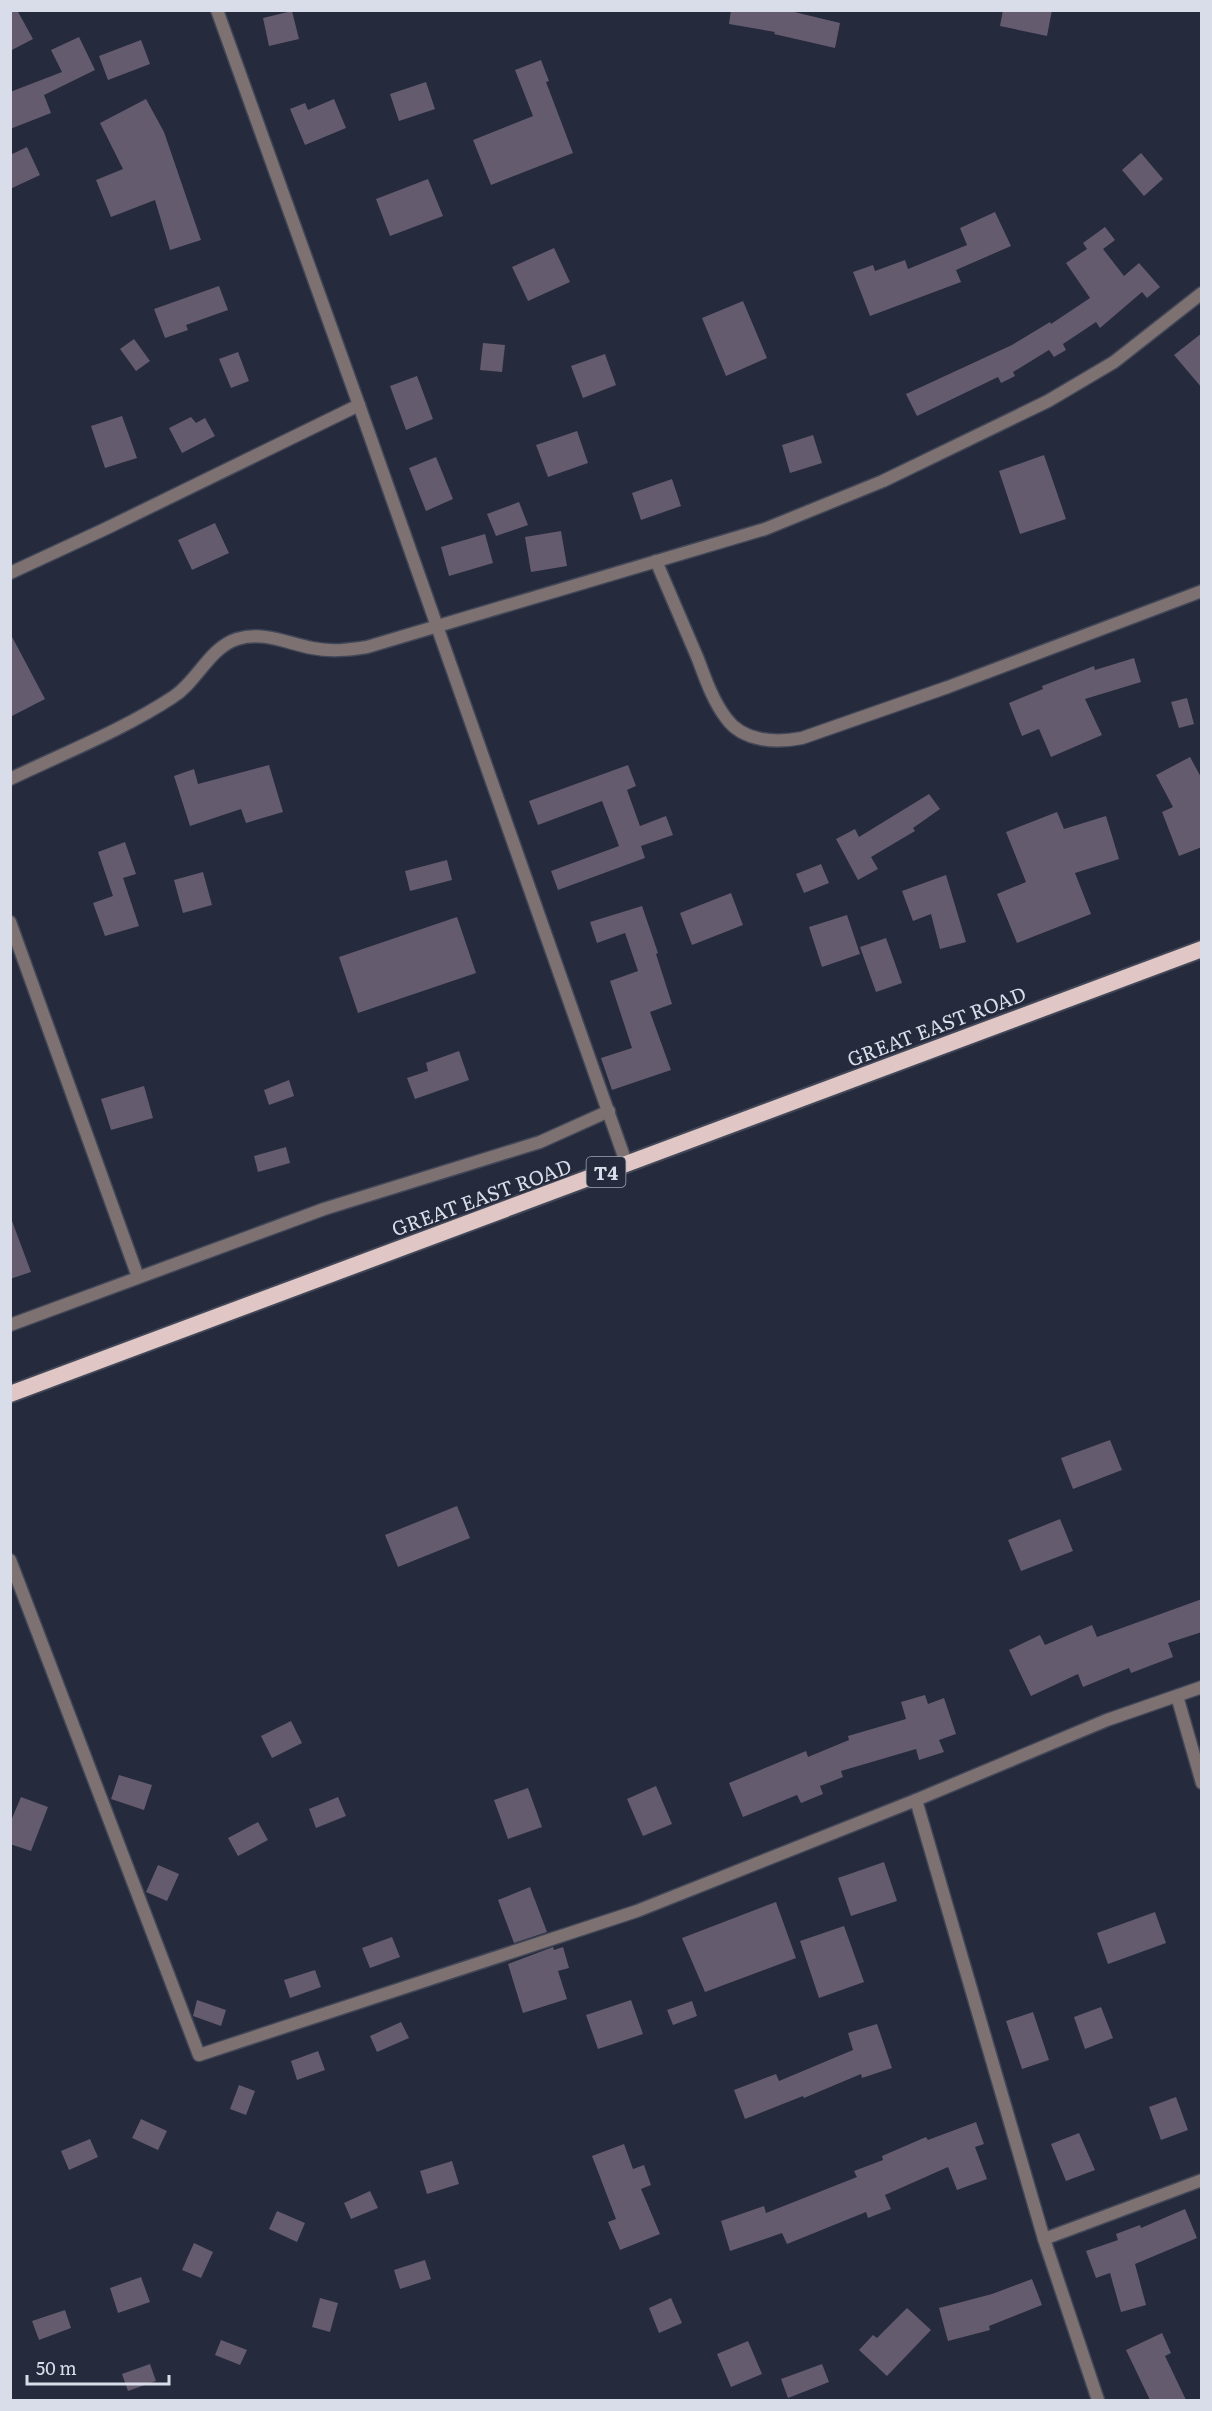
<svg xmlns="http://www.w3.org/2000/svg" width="1212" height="2411" font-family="Literata,serif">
	<rect width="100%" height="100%" fill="#252a3c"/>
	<g fill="#655b6f">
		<path d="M10 10H17L33 39 10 51Z"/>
		<path d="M731 10H786L840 23 835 48 774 34 775 32 729 24Z"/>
		<path d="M1003 10H1052L1047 36 1000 26Z"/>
		<path d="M292 11 299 39 269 46 263 18Z"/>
		<path d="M79 37 95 70 44 95 51 113 10 129V92L62 72 51 50Z"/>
		<path d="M141 40 150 64 108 80 99 56Z"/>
		<path d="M541 60 549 81 546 82 573 153 491 185 473 140 533 116 515 70Z"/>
		<path d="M426 82 435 109 399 121 390 94Z"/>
		<path d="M146 99 164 132 201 240 170 250 155 200 111 217 96 180 123 169 100 123Z"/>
		<path d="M334 99 346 128 305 145 290 109 305 103 308 110Z"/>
		<path d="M27 147 40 175 10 189V155Z"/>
		<path d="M1141 153 1163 179 1144 196 1122 170Z"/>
		<path d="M428 179 443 216 390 236 376 199Z"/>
		<path d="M995 212 1011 246 956 270 961 282 870 316 853 272 873 265 875 271 905 260 908 269 967 245 960 228Z"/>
		<path d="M1105 227 1115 240 1103 249 1124 276 1139 263 1160 287 1147 298 1142 292 1100 328 1096 322 1063 344 1066 350 1054 357 1049 350 1013 372 1015 376 1001 383 998 377 917 416 906 394 1012 345 1050 322 1051 324 1090 298 1066 263 1087 249 1083 243Z"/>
		<path d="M554 248 570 282 528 301 512 267Z"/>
		<path d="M219 286 228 310 186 325 188 330 165 338 154 309Z"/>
		<path d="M743 301 767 358 726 376 702 318Z"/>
		<path d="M1202 333V388L1174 355Z"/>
		<path d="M134 339 150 361 136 371 120 349Z"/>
		<path d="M483 343 505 345 502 372 480 370Z"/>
		<path d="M238 352 249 381 231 388 219 359Z"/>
		<path d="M605 354 616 385 583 398 571 366Z"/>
		<path d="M417 376 433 419 406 430 390 386Z"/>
		<path d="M122 416 137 458 105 468 91 426Z"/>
		<path d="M191 417 196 423 205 418 215 436 182 453 169 428Z"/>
		<path d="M577 431 588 463 548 477 536 445Z"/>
		<path d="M813 435 822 463 790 473 782 445Z"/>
		<path d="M1044 455 1066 519 1020 534 999 471Z"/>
		<path d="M436 457 453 499 426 511 409 468Z"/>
		<path d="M672 479 681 506 641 520 632 493Z"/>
		<path d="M519 502 528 525 496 536 487 514Z"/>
		<path d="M215 523 229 553 192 570 178 540Z"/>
		<path d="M561 531 567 566 531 572 525 537Z"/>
		<path d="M485 534 493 563 449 576 441 547Z"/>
		<path d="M10 633 45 699 10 717Z"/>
		<path d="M1134 658 1141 682 1085 699 1102 735 1051 757 1039 729 1022 736 1009 703 1043 689 1042 686 1094 666 1095 670Z"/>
		<path d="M1187 698 1194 724 1179 728 1171 702Z"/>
		<path d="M1190 757 1202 779V847L1179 856 1162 812 1173 807 1156 775Z"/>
		<path d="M269 765 283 812 246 823 241 809 190 826 174 776 194 769 198 784Z"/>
		<path d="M628 765 636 786 627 790 640 826 666 816 673 835 641 846 645 858 558 890 551 871 619 846 602 801 538 825 529 801Z"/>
		<path d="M929 794 940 809 913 828 915 831 871 857 878 869 858 880 836 839 855 829 859 837Z"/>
		<path d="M1057 812 1064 829 1106 816 1119 859 1075 873 1091 914 1017 943 997 894 1026 882 1006 832Z"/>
		<path d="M125 842 136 874 123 878 139 926 105 936 93 903 113 896 98 852Z"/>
		<path d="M447 860 452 880 410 891 405 871Z"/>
		<path d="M821 864 829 883 804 893 796 874Z"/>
		<path d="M203 872 212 905 183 913 174 880Z"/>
		<path d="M946 875 966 942 940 949 931 914 913 921 902 891Z"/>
		<path d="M731 893 743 925 692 945 680 913Z"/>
		<path d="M642 906 658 953 656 954 672 1004 650 1012 671 1070 612 1090 601 1058 632 1048 610 981 638 971 625 933 597 943 590 922Z"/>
		<path d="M847 915 860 954 822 967 809 927Z"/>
		<path d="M457 917 476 973 358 1013 339 957Z"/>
		<path d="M886 938 902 983 876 992 860 947Z"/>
		<path d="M459 1051 469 1080 415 1099 407 1078 428 1071 426 1063Z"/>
		<path d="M289 1080 294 1096 269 1105 264 1090Z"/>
		<path d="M144 1086 153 1118 111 1130 101 1099Z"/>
		<path d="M286 1147 290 1163 258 1172 254 1156Z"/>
		<path d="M12 1221 31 1272 10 1279V1222Z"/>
		<path d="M1110 1440 1122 1470 1073 1489 1061 1458Z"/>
		<path d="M457 1506 470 1538 398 1567 385 1535Z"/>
		<path d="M1060 1519 1073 1551 1021 1571 1008 1540Z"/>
		<path d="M1202 1599V1632L1168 1643 1173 1657 1131 1673 1129 1668 1083 1687 1078 1674 1031 1696 1009 1650 1040 1635 1045 1645 1092 1625 1097 1637Z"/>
		<path d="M925 1695 928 1704 944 1698 956 1734 939 1740 944 1752 919 1760 916 1749 841 1771 843 1777 820 1786 823 1794 801 1803 797 1795 743 1817 729 1783 806 1751 808 1757 849 1740 848 1736 906 1719 901 1702Z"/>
		<path d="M291 1721 302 1743 272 1758 261 1736Z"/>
		<path d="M119 1775 152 1785 144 1810 111 1799Z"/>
		<path d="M656 1786 672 1824 643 1836 627 1799Z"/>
		<path d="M528 1788 542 1827 508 1839 494 1800Z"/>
		<path d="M21 1797 48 1807 31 1851 10 1844V1823Z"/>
		<path d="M338 1797 346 1816 316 1828 309 1809Z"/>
		<path d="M258 1822 268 1840 238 1856 228 1838Z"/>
		<path d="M884 1862 897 1901 851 1916 838 1878Z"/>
		<path d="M158 1865 179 1874 167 1901 146 1892Z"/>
		<path d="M530 1887 547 1932 514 1943 498 1900Z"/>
		<path d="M776 1902 796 1958 705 1992 682 1938Z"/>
		<path d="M1155 1912 1166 1943 1108 1964 1097 1933Z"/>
		<path d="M844 1926 864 1982 819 1998 800 1941Z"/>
		<path d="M392 1937 400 1957 370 1968 362 1948Z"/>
		<path d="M553 1947 554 1950 563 1947 569 1968 558 1971 567 1999 523 2013 508 1964Z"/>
		<path d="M315 1970 321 1987 290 1998 284 1980Z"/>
		<path d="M197 2000 226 2010 221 2026 193 2016Z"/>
		<path d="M631 2000 643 2034 598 2049 586 2015Z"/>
		<path d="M692 2001 697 2016 673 2025 667 2010Z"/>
		<path d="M1101 2007 1113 2038 1085 2049 1074 2017Z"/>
		<path d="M1033 2012 1049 2060 1022 2069 1006 2021Z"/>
		<path d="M401 2022 409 2038 377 2052 370 2036Z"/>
		<path d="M877 2024 892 2068 862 2078 861 2074 804 2098 803 2096 745 2119 734 2090 776 2074 779 2081 853 2050 848 2033Z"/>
		<path d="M318 2051 325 2070 297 2080 291 2061Z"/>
		<path d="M239 2085 255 2091 246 2115 230 2109Z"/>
		<path d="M1176 2097 1188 2130 1161 2140 1149 2107Z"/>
		<path d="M141 2119 167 2131 158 2150 132 2138Z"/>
		<path d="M976 2122 984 2144 975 2147 987 2179 957 2190 948 2167 885 2195 891 2209 868 2218 866 2212 787 2244 782 2233 730 2251 721 2221 764 2206 766 2213 857 2177 854 2171 883 2160 882 2156 926 2137 928 2140Z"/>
		<path d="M1079 2133 1095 2170 1066 2181 1051 2144Z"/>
		<path d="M90 2139 98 2157 69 2170 61 2151Z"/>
		<path d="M624 2144 633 2169 644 2165 651 2185 641 2189 660 2234 620 2250 608 2222 616 2219 592 2156Z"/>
		<path d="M452 2161 459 2184 427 2194 420 2171Z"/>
		<path d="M370 2191 378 2208 351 2219 344 2203Z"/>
		<path d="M1185 2209 1197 2238 1135 2264 1146 2305 1121 2312 1110 2273 1096 2278 1086 2251 1118 2240 1116 2234 1140 2225 1141 2228Z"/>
		<path d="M277 2211 305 2223 297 2242 269 2229Z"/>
		<path d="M194 2243 213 2252 201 2278 182 2270Z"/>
		<path d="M425 2260 431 2279 400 2289 394 2270Z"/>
		<path d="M141 2277 150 2302 118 2313 110 2288Z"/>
		<path d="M1032 2279 1042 2305 989 2326 990 2330 948 2341 939 2308 992 2294Z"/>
		<path d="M320 2298 338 2303 330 2332 312 2327Z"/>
		<path d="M671 2298 682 2323 659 2333 649 2308Z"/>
		<path d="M907 2308 931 2330 887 2376 859 2350 873 2335 877 2338Z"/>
		<path d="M65 2310 71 2328 39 2340 32 2321Z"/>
		<path d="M1162 2333 1171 2353 1165 2356 1186 2400H1150L1126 2350Z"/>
		<path d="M221 2340 247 2350 240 2365 215 2355Z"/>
		<path d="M748 2341 762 2374 731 2387 717 2354Z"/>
		<path d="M150 2364 156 2381 128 2391 122 2374Z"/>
		<path d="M822 2364 829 2382 788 2398 781 2379Z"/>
	</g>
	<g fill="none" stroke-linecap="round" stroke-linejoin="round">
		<defs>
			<g id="minor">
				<path d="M217 10 359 405 627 1165"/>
				<path d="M656 561C670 594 684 627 698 659 705 678 713 701 726 718 743 742 776 743 802 738L948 687 1202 591"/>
				<path d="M10 573 105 529 359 405"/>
				<path d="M10 779C64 753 123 730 173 697 197 682 209 648 237 639 264 631 286 643 312 648 331 652 348 650 367 647L765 529 883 481 1048 401 1114 362 1202 293"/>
				<path d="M10 922 138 1277"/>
				<path d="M10 1325 324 1209 540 1142 609 1111"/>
				<path d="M10 1560 199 2055 637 1911 916 1800 1107 1720 1202 1687"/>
				<path d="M1177 1696 1202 1783"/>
				<path d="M916 1800 1044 2239 1098 2400"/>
				<path d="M1044 2239 1202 2180"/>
			</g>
			<path id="trunk" d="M10 1394 1202 949"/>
		</defs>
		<use href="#minor" stroke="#424758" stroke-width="15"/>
		<use href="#trunk" stroke="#424758" stroke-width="20"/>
		<use href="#minor" stroke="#7d7171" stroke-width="12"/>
		<use href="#trunk" stroke="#e0c6c4" stroke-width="16"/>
	</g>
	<g text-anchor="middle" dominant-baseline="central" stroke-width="4.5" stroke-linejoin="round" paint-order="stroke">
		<rect fill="#252a3c" stroke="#a3a7b5" stroke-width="1.5" x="586.5" y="1157" width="39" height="30" rx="4.5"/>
		<g font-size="18" font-weight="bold" fill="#d9dde9">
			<text x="606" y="1172">T4</text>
		</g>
		<g font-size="20" fill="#d9dde9" stroke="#252a3c">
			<text transform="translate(936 1025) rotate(-21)">GREAT EAST ROAD</text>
			<text transform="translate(481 1196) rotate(-20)">GREAT EAST ROAD</text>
		</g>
	</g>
	<rect width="1212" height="2411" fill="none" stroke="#d9dde9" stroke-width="24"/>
	<path d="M27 2375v9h142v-9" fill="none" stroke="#d9dde9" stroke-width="3"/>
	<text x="36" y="2375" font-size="18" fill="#d9dde9" stroke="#252a3c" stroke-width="4.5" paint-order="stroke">50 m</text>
</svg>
